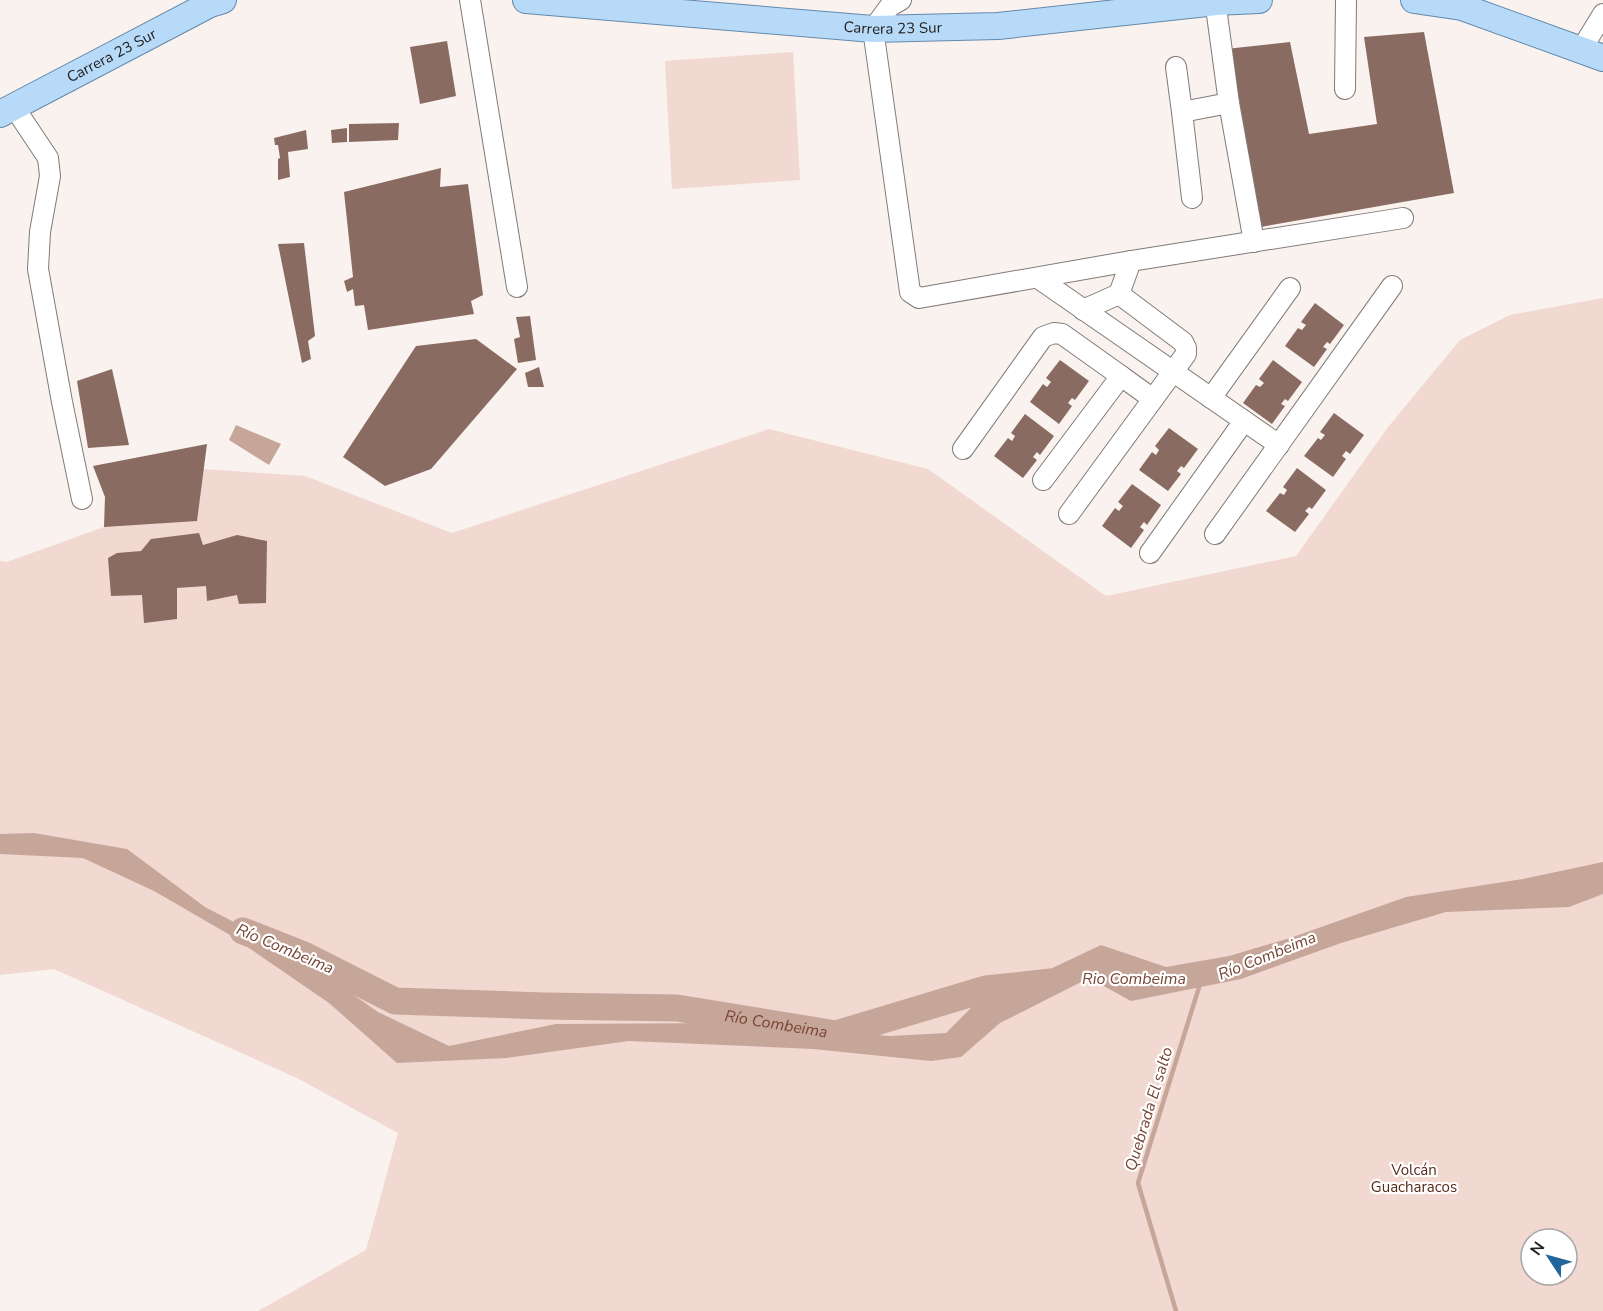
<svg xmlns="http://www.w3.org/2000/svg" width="1603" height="1311" font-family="'Nunito Sans',sans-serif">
	<rect width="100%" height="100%" fill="#f9f2ef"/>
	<g fill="#f1d8d0" fill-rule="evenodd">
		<path d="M793 52 800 180 672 189 665 61Z"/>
		<path d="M1603 298V1311H258L366 1250 398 1133 297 1078 54 969 0 975V561L7 562 104 527 203 469 305 476 452 533 769 429 928 469 1106 596 1296 556 1389 426 1460 340 1510 315ZM1531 1239H1567V1275H1531Z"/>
	</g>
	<g fill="#c7a69a">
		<path d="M236 425 281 444 269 465 229 440Z"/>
		<path d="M34 833 127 849 205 907 292 952 378 1012 449 1046 556 1024 722 1023 890 1036 946 1033 974 1005 1101 945 1166 967 1229 956 1290 938 1406 897 1523 879 1603 862V894L1569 907 1446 912 1341 943 1241 979 1131 1001 1089 978 1000 1023 961 1057 931 1061 813 1049 629 1041 507 1058 397 1063 329 1003 230 935 154 891 83 858 0 854V834Z"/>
	</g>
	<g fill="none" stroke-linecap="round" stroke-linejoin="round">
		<path stroke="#c7a69a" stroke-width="4.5" d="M1176 1311 1138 1183 1200 984"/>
		<path stroke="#c7a69a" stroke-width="27" id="s1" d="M243 931 304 955 395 1001 544 1006 677 1008 836 1034 986 989 1050 982"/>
	</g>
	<g fill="#8a6b61">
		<path d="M1424 32 1454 193 1255 228 1226 49 1290 42 1309 134 1377 124 1364 37Z"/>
		<path d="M447 41 456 96 420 104 410 47Z"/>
		<path d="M399 123 398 140 349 142V124Z"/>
		<path d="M347 128V142L332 143 331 130Z"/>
		<path d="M306 130 308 149 288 152 290 177 278 180V159L280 158 278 145H275L274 138Z"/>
		<path d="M441 168 440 187 468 184 483 295 471 301 474 314 368 330 364 305 355 306 353 289 347 292 344 281 353 277 344 192Z"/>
		<path d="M304 243 315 336 308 341 311 359 302 363 278 244Z"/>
		<path d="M1315 303 1344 325 1330 344 1327 342 1323 347 1327 349 1314 367 1285 346 1298 328 1302 330 1306 325 1301 322Z"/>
		<path d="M530 316 536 360 518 363 514 339 520 337 516 317Z"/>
		<path d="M476 339 517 369 431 469 385 486 343 457 416 346Z"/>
		<path d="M1060 360 1089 381 1075 400 1072 398 1068 403 1072 406 1059 424 1030 402 1043 384 1047 387 1051 382 1046 378Z"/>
		<path d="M1273 360 1302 382 1288 401 1285 399 1281 404 1285 406 1272 424 1243 403 1256 385 1260 387 1264 383 1259 379Z"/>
		<path d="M539 367 544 387H528L525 373Z"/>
		<path d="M112 369 129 445 88 448 77 381Z"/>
		<path d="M1334 413 1364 435 1350 454 1346 451 1342 456 1346 459 1333 477 1304 456 1318 438 1321 440 1325 435 1320 432Z"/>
		<path d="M1025 414 1054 436 1040 455 1037 452 1033 457 1037 460 1023 478 994 456 1008 438 1012 441 1015 436 1011 433Z"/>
		<path d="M1169 428 1198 449 1184 468 1181 466 1177 471 1181 474 1168 491 1139 470 1152 452 1156 455 1159 450 1155 446Z"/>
		<path d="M207 444 197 521 104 527 105 497 93 466Z"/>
		<path d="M1297 468 1326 490 1312 509 1309 507 1305 511 1309 514 1295 532 1266 511 1280 493 1284 495 1287 490 1283 487Z"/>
		<path d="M1132 484 1161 505 1147 525 1144 522 1140 527 1144 530 1131 548 1102 526 1115 508 1119 511 1123 506 1118 502Z"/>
		<path d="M199 533 203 545 237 535 267 541 266 603 239 604 237 595 207 601 206 586 177 588V619L144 623 142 595 111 596 108 558 117 553 141 551 151 539Z"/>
	</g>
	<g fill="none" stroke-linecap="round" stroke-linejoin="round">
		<defs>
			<g id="minor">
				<path d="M470 0 517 287"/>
				<path d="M901 0 890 6 873 29 910 292 919 298 1131 261 1403 218"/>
				<path d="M1215 0 1229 103 1254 242"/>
				<path d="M1581 50 1603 14"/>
				<path d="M1176 67 1182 112"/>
				<path d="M1345 89 1346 0"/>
				<path d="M14 107 48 158 50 176 40 232 38 269 62 402 82 499"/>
				<path d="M1192 198 1182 112 1229 103"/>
				<path d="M1038 278 1279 445"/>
				<path d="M1083 310 1119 294 1131 261"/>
				<path d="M1211 398 1290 288"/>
				<path d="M963 449 1043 337 1054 333 1062 334 1121 376"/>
				<path d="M1043 480 1121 376 1153 399"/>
				<path d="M1069 514 1186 354V348L1183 342 1119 294"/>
				<path d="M1215 534 1392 286"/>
				<path d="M1150 553 1244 421"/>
			</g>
			<g id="major">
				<path id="s2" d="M526 0 873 29 998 26 1216 2 1259 0"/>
				<path d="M1414 0 1462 7 1603 58"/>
				<path id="s3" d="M0 114 210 4 223 0"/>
			</g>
		</defs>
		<use href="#minor" stroke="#817b78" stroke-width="22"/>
		<use href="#major" stroke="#6589aa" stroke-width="28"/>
		<use href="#minor" stroke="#fff" stroke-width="20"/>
		<use href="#major" stroke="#b8daf9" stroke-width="26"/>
	</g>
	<g text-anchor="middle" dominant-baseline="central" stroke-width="4.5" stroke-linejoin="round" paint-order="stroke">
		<g font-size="15" fill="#232120" stroke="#fff">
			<text stroke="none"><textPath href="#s2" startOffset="368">Carrera 23 Sur</textPath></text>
			<text stroke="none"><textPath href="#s3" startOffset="126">Carrera 23 Sur</textPath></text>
		</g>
		<g font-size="15" fill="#582b1a" stroke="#fff">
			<text x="1414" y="1170">Volcán<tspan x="1414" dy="17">Guacharacos</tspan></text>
		</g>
		<g font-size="16" font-style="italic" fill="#774635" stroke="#fff">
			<text transform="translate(285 949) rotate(23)">Río Combeima</text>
			<text transform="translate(1267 956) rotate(-22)">Río Combeima</text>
			<text x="1134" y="979">Rio Combeima</text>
			<text stroke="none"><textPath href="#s1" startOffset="550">Río Combeima</textPath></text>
			<text transform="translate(1149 1109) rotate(-73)">Quebrada El salto</text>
		</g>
	</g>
	<g transform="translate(1549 1257) rotate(306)"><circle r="28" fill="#ffffff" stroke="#a7a6a6" stroke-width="1.5"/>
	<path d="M0-4.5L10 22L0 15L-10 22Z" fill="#23669b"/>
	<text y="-9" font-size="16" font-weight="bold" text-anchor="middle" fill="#232120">N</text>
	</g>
</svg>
